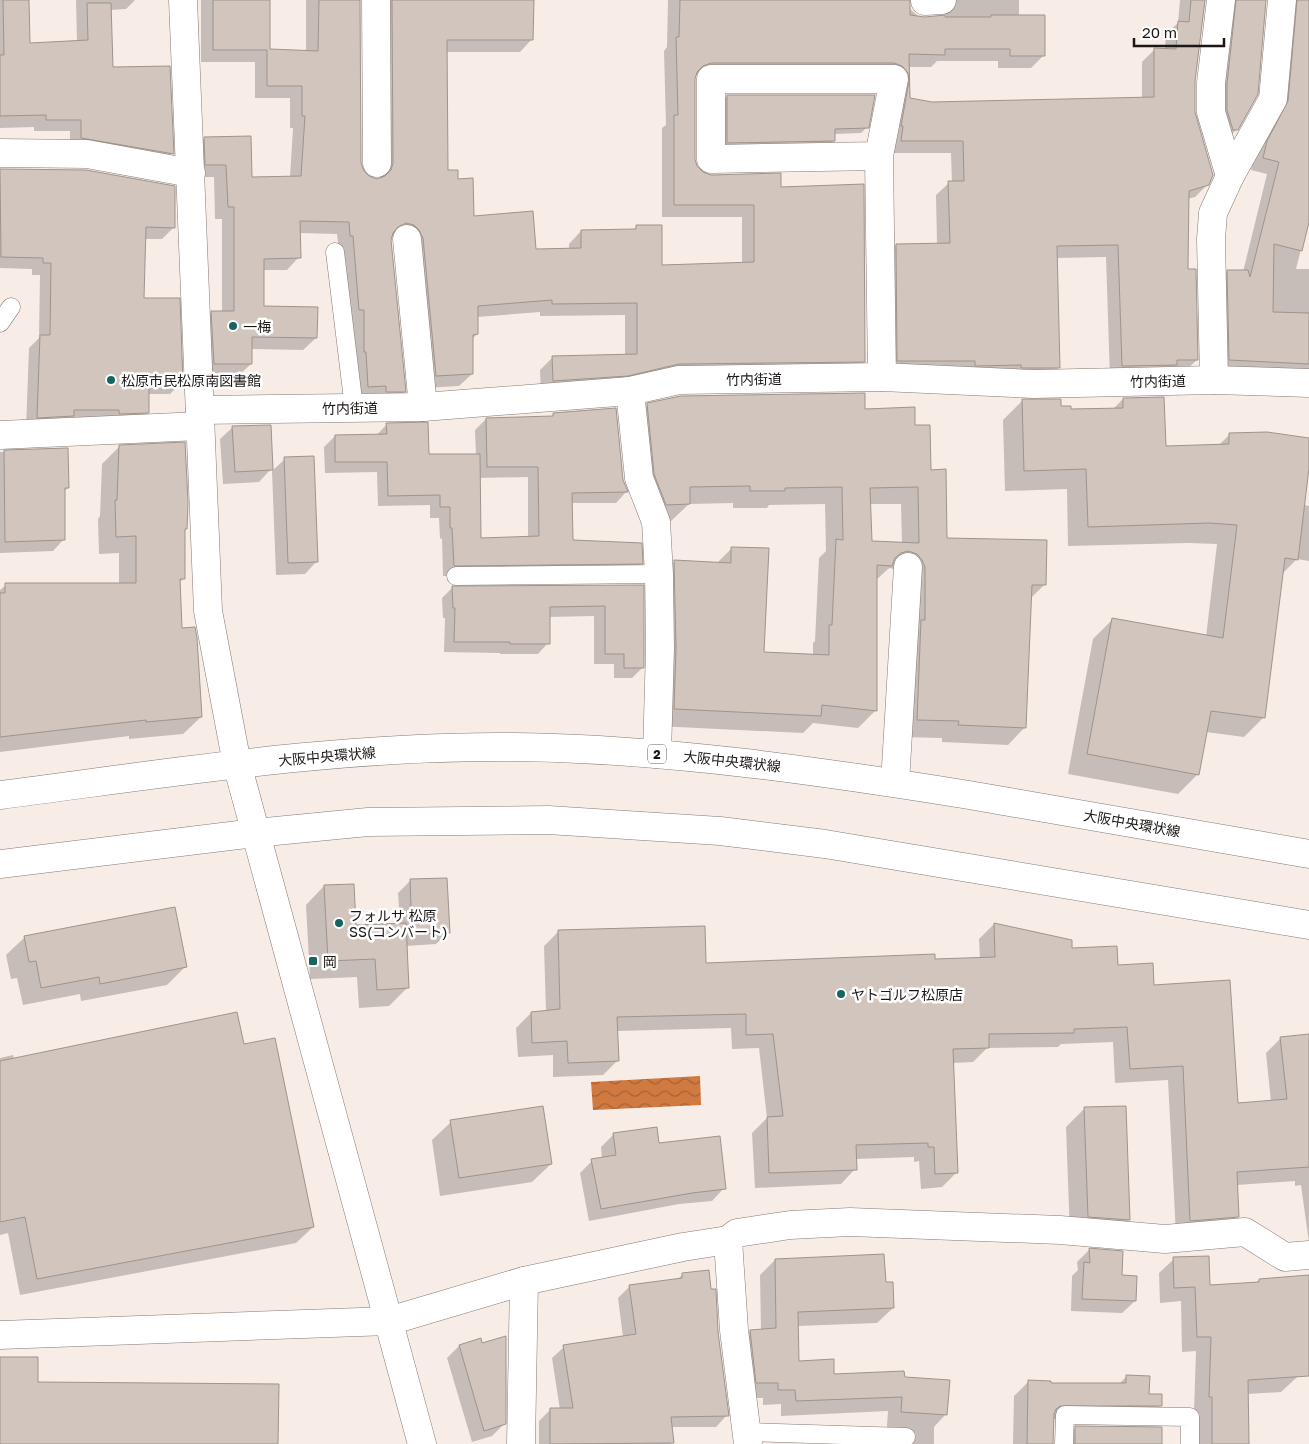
<svg xmlns="http://www.w3.org/2000/svg" width="1309" height="1444" font-family="'Golos Text','Noto Sans JP',sans-serif">
	<defs>
		<pattern id="water-waves" width="16" height="10" patternUnits="userSpaceOnUse" patternTransform="scale(1.25)"><rect width="16" height="10" fill="#d07941"/><path d="M0 5q4-4 8 0t8 0" fill="none" stroke="#a86235"/></pattern>
	</defs>
	<rect width="100%" height="100%" fill="#f8ece6"/>
	<path fill="url(#water-waves)" d="M700 1076 701 1105 593 1110 591 1082Z"/>
	<g fill="#0003" fill-rule="evenodd">
		<path d="M0 0H28L29 44 77 42 76 0H135L126 9 110 10 112 68 172 153 161 165 70 150V131H34V127L0 128Z"/>
		<path d="M201 0H268V51L306 52V0H359L360 163 363 172 368 177 377 180 380 179 381 176 380 13 373 0H533L532 39 520 52H446L447 171 457 180 473 217 535 251 569 250V244L581 231 633 230 637 226 661 266 742 263V217H662V128L666 125 664 51 667 47 668 0H908L911 10 918 16 926 18 945 16 946 13 938 0H1019V16L1044 55 1031 68H998V61H937L931 67H908L909 100 932 103 1142 99V62L1154 50H1165L1166 34 1178 23 1180 0H1204L1194 81V112L1208 184 1195 197 1187 199V270L1197 360 1184 372 1110 378 1106 257 1056 258 1059 367 1046 380 885 373 884 258 896 245 937 244 936 195 949 183H952L951 153H889L881 75H698L695 76 694 159 696 167 702 173 780 188 864 361 851 374 541 393 540 370 553 357 625 355V315L540 316V312L477 317V334L471 340 472 374 459 386 424 388 401 237 393 235 391 236 390 240 405 391 392 404 356 399 337 234 299 233V257L287 270H263V307L316 338 303 350 251 349V364L238 376H201L199 325 212 312H222V219H215L214 177H193L192 150 205 138 251 179 290 177 293 128H290V98H255V62H201Z"/>
		<path d="M1218 0H1265L1237 129 1224 142Z"/>
		<path d="M1279 0H1309V217L1296 269H1309V376L1217 372 1215 284 1228 271 1243 272 1267 174 1251 170 1255 155Z"/>
		<path d="M727 96 867 127 861 133 834 134V141L828 146 721 148V102Z"/>
		<path d="M0 170 85 171 174 227 162 239H144L143 300 182 382 170 394H148V412L136 424 26 429 29 348 39 338 40 275H32V269L0 268Z"/>
		<path d="M1123 399 1165 447 1219 445 1229 435 1309 439V458L1303 505 1309 506V561L1297 559 1281 575 1264 717 1244 737 1206 732 1198 774 1178 794 1068 774 1093 639 1113 619 1206 637 1217 544 1188 543 1068 546 1067 489 1005 491 1003 420 1023 400 1070 410 1113 409Z"/>
		<path d="M648 404 864 410 913 427 930 471 945 539 1044 585 1030 599 1025 727 1008 745 942 742V738L901 737 900 571 890 568 888 569 875 581V711L858 728 813 723 803 733 657 726V579L674 562 717 563 732 548 763 653 813 655V643L815 641 819 558 826 551 825 504 769 505 767 508H733V503L689 504 671 521 649 522 630 422ZM869 504H901L902 543 870 542Z"/>
		<path d="M554 414 622 480 626 492 616 503H571L572 541 641 563 631 574 443 576 442 538 440 539 439 518H430V505L378 506 377 472 325 473 324 447 335 436H376L387 424 428 455H476L475 430 486 419 551 417ZM528 477V538L480 540 479 478Z"/>
		<path d="M233 427 271 469 259 482 223 484 220 439Z"/>
		<path d="M119 447 186 528 184 531 183 579 179 583 181 629 201 717 183 734 129 739V736L0 752V590L6 585H119V553L99 554 98 519 100 516 102 464Z"/>
		<path d="M66 449 68 488 64 491V539L53 551 0 553V452Z"/>
		<path d="M285 459 317 561 305 574 276 575 272 471Z"/>
		<path d="M642 586 643 667 632 678H614V664H594V616L548 617V643L538 654H500V653L444 652 445 618H443L442 598 453 587Z"/>
		<path d="M411 880 448 932 436 944 406 946 408 987 389 1006 359 1008 357 977 310 979 306 905 324 886 355 927 400 924 398 893Z"/>
		<path d="M994 924 1070 941 1071 949 1117 967 1153 986 1237 1104 1271 1102 1266 1053 1281 1038 1309 1035V1243L1301 1185 1295 1186V1181L1237 1185 1238 1216 1223 1231 1176 1235 1168 1080 1115 1083 1113 1042 1061 1044 1058 1047 987 1048 973 1062 952 1063 957 1172 942 1187 921 1189 919 1161 914 1162V1157L855 1159V1169L841 1184 755 1188 752 1133 767 1118 759 1048 732 1049 731 1028 617 1031 618 1060 603 1075 553 1077V1055L518 1057 516 1028 531 1013 546 1012 544 946 559 931 705 964 934 961 980 959 979 939Z"/>
		<path d="M25 937 185 967 167 985 81 1001 80 994 23 1005 17 978 11 979 6 955Z"/>
		<path d="M13 1055 14 1059 313 1227 296 1243 20 1295 8 1233 0 1235V1058Z"/>
		<path d="M1084 1109 1129 1220 1111 1238 1070 1235 1066 1127Z"/>
		<path d="M451 1122 551 1164 532 1182 440 1196 432 1140Z"/>
		<path d="M613 1135 658 1144 724 1188 712 1201 679 1204 589 1221 580 1173 592 1161 602 1159 601 1147Z"/>
		<path d="M1090 1249 1121 1277 1135 1301 1122 1313 1071 1311 1072 1276 1078 1270 1077 1262Z"/>
		<path d="M1174 1259 1209 1286 1256 1283 1259 1280 1309 1276V1366L1281 1392 1247 1394V1444H1198V1411H1194L1196 1351 1182 1352 1181 1301 1160 1303 1159 1273Z"/>
		<path d="M775 1260 884 1284 893 1308 877 1323 797 1326V1362L833 1375 903 1379 946 1414 934 1427V1444H897L886 1441 888 1411 781 1416V1404L763 1405V1398H741L735 1347 750 1331 761 1330 760 1275Z"/>
		<path d="M682 1275 727 1415 716 1427H671L672 1442 671 1444H539V1421L550 1410H560L552 1358 564 1347 623 1337 618 1298 630 1286 677 1280Z"/>
		<path d="M505 1338 504 1424 492 1436 472 1442 447 1358 459 1346 480 1340 481 1345Z"/>
		<path d="M1126 1377 1161 1405 1146 1420 1053 1419 1052 1444H1013L1014 1396 1028 1382 1050 1385H1118Z"/>
		<path d="M1076 1427 1161 1444H1061Z"/>
	</g>
	<g fill="#d1c5be" stroke="#9f948d" fill-rule="evenodd">
		<path d="M3 0H29L30 43 88 40 87 3H111L113 67 170 66 174 154 81 138V120H46V115L0 116V55H4Z"/>
		<path d="M213 0H270V49L318 51 319 0H360L361 163 364 171 369 176 377 179 385 176 391 170 393 163 392 0H534L533 40H447L448 170H458V179L473 178 474 216 533 211 536 249 581 248V230L636 229V225H662V265L754 262V205H674V115H678L676 37H679L680 0H910V15L925 17 945 15V17H991V15H1045V56H1010V49H945V55L909 54 910 98 932 102 1154 97V48L1176 49 1178 21 1189 22 1191 0H1205L1195 81V112L1213 175 1209 185 1189 191 1188 269H1196L1198 360H1177V365L1122 366 1118 245 1057 246 1060 368H1021V365L975 366V361H897L896 244 950 243 948 181H964L963 141H901L903 126H901L909 81 908 73 902 66 894 63H711L703 66 697 72 695 79V159L697 166 703 172 711 175 781 173V187L864 184 865 362 679 364 628 376 553 381 552 356 637 354V303L552 304V300L478 306V334L473 335V374L436 376 423 238 419 230 414 225 406 223 398 227 393 233 391 240 406 392H386V386L368 387 366 352H364V310H359L353 236H350L349 222 300 221 301 258 264 259V306L318 307 317 338 252 337V364H214L211 311H234V207H228L226 165H205L204 137 251 136 252 177 301 176 305 116H302V86H267V50H213Z"/>
		<path d="M1236 0H1266L1258 94 1238 130H1233L1227 110V84Z"/>
		<path d="M1297 0H1309V222L1302 251 1274 244 1273 312 1309 313V364L1229 360 1227 270H1248L1250 277 1279 162 1263 158 1267 141 1288 101Z"/>
		<path d="M727 95H875L869 128 835 129V141L727 143Z"/>
		<path d="M0 169 86 170 175 186V228L146 227 144 298H180L183 382H149V413L119 414V410H74V416L37 418 40 335H50L51 263H43V258L1 257Z"/>
		<path d="M865 393V409L915 407V425H930L931 470 946 469 947 538 1047 540 1046 585H1032L1026 728 958 725 959 721 917 720 921 620H925V567L922 560 917 554 908 551 901 553 895 558 892 566 877 565V711L822 705 821 716 674 709 676 648 674 560 731 563V547L769 548 764 652 829 655V625H832L836 539 843 540 842 487 785 488V491H750V486L690 487V504L666 505 654 474 647 403 681 396ZM918 487 919 543 872 541 870 488Z"/>
		<path d="M1164 397 1166 446 1229 444V433L1267 432 1309 438V468L1298 560 1285 558 1265 718 1211 711 1199 775 1087 754 1112 618 1223 638 1237 525 1209 523 1088 527 1086 469 1024 471 1022 399H1061V406H1071V409L1123 408V398Z"/>
		<path d="M616 408 623 480 628 492 572 493 573 540 642 543 643 564 454 566 452 528H450V507H440V495L388 496 387 462H335V435L387 434 386 423 428 422 429 454H480L481 538 539 536 538 467H487L486 418 553 416V413Z"/>
		<path d="M271 425 273 470 235 472 232 426Z"/>
		<path d="M185 442 188 502 187 529H185V579H180L182 628 195 627 197 638 202 717 146 722V720L0 737V593H5V583H136V536L116 537 115 500H117L119 445Z"/>
		<path d="M68 448 69 488H65V540L5 542 4 450Z"/>
		<path d="M314 456 318 562 288 563 284 457Z"/>
		<path d="M644 585V668H624V654H605V606L550 607V644H510V642H454L455 608H453L452 586Z"/>
		<path d="M447 878 450 933 412 934 410 879Z"/>
		<path d="M354 884 356 925 406 923 409 988 377 990 375 959 328 961 324 885Z"/>
		<path d="M175 907 187 967 100 984 99 977 41 988 36 961 29 962 24 936Z"/>
		<path d="M994 923 1072 940V948L1117 946 1118 965 1153 963 1154 985 1230 980 1238 1103 1287 1099 1280 1037 1309 1034V1167L1237 1172 1239 1217 1190 1221 1183 1066 1130 1069 1127 1027 1074 1029V1033L989 1034V1048L953 1049 958 1173 935 1174 934 1147H928V1143L856 1145 857 1170 769 1173 767 1117 783 1116 773 1034 746 1035V1014L617 1017 619 1061 568 1063 567 1041 532 1043 531 1012 560 1009 558 930 705 926 706 963 935 954V959L995 957Z"/>
		<path d="M237 1012 244 1044 275 1038 314 1227 37 1279 25 1217 0 1222V1061Z"/>
		<path d="M543 1106 552 1164 459 1178 450 1120Z"/>
		<path d="M1126 1106 1130 1220 1088 1217 1084 1107Z"/>
		<path d="M657 1127 659 1143 720 1136 726 1189 692 1193 601 1209 591 1159 616 1155 613 1133Z"/>
		<path d="M1089 1248 1123 1251 1122 1275 1137 1276 1136 1301 1082 1299 1084 1262 1090 1263Z"/>
		<path d="M884 1254 886 1282H893L894 1308 798 1312 799 1361 834 1359V1374L904 1371 905 1377 950 1380 947 1415 901 1412 902 1397 796 1401 795 1390H778V1383H756L750 1330 776 1328 775 1259Z"/>
		<path d="M1209 1256 1210 1285 1259 1282V1279L1309 1275V1376L1248 1380 1249 1444H1212V1397H1209L1211 1337H1197L1195 1287 1174 1288 1173 1257Z"/>
		<path d="M709 1270 711 1289H716L718 1332 729 1416 671 1417 674 1443 550 1444V1408H573L563 1345 636 1334 629 1285 682 1278V1273Z"/>
		<path d="M506 1336V1424L484 1431 459 1345 481 1338 482 1343Z"/>
		<path d="M0 1357H38V1382L279 1384 278 1444H0Z"/>
		<path d="M1126 1375 1150 1376 1149 1394H1162V1406H1060L1056 1409 1054 1414 1053 1444H1027L1028 1380 1051 1381V1383H1126Z"/>
		<path d="M1075 1426 1162 1427V1444H1075Z"/>
	</g>
	<g fill="none" stroke-linecap="round" stroke-linejoin="round">
		<defs>
			<g id="lane">
				<path d="M335 252 354 408"/>
				<path d="M0 323 11 307"/>
				<path d="M456 576 659 574"/>
				<path d="M746 1432 906 1437"/>
				<path d="M1064 1444 1065 1415 1190 1417V1444"/>
			</g>
			<g id="street">
				<path d="M183 0 208 611 237 764"/>
				<path d="M376 0 377 163"/>
				<path d="M1221 0 1211 83V112L1230 176"/>
				<path d="M925 1 942 0"/>
				<path d="M0 153 87 154 191 173"/>
				<path d="M879 156 711 159V79H894L879 156 882 377"/>
				<path d="M407 239 423 407"/>
				<path d="M1214 380 1211 239 1213 213 1230 176 1273 99 1282 0"/>
				<path d="M630 391 639 478 656 522 659 574 660 648 657 754"/>
				<path d="M200 410 423 407 630 391 679 380 882 377 1034 384 1214 380 1309 383"/>
				<path d="M0 435 200 426"/>
				<path d="M895 783 908 567"/>
				<path d="M0 1335 389 1321 524 1281"/>
				<path d="M521 1444 524 1281 683 1247 728 1240"/>
				<path d="M748 1444 734 1330 728 1240 737 1233 790 1225 850 1222 1060 1230 1165 1239 1245 1232 1285 1257 1309 1255"/>
			</g>
			<path id="secondary" d="M237 764 422 1444"/>
			<g id="primary">
				<path d="M0 795C171 773 342 745 515 747 668 749 819 771 969 795 1083 814 1196 834 1309 854"/>
				<path d="M0 864 255 833 368 822 548 820 720 831 825 844 1309 925"/>
			</g>
		</defs>
		<use href="#lane" stroke="#847a74" stroke-width="19"/>
		<use href="#street" stroke="#847a74" stroke-width="29"/>
		<use href="#secondary" stroke="#847a74" stroke-width="29"/>
		<use href="#primary" stroke="#847a74" stroke-width="29"/>
		<use href="#lane" stroke="#fff" stroke-width="18"/>
		<use href="#street" stroke="#fff" stroke-width="28"/>
		<use href="#secondary" stroke="#fff" stroke-width="28"/>
		<use href="#primary" stroke="#fff" stroke-width="28"/>
	</g>
	<g fill="#166564" stroke="#fff" stroke-width="2">
		<circle cx="233" cy="326" r="5"/>
		<circle cx="111" cy="380" r="5"/>
		<circle cx="339" cy="923" r="5"/>
		<rect x="308" y="956" width="10" height="10" rx="2.5"/>
		<circle cx="841" cy="994" r="5"/>
	</g>
	<g text-anchor="middle" dominant-baseline="central" stroke-width="5" stroke-linejoin="round" paint-order="stroke">
		<rect fill="#fff" stroke="#5f5d5b" stroke-width="1" x="648" y="744.5" width="18" height="19" rx="4"/>
		<g font-size="12" font-weight="bold" fill="#1b1715">
			<text x="657" y="754">2</text>
		</g>
		<g font-size="14" fill="#1b1715" stroke="#fff" text-anchor="start">
			<text x="243" y="326">一梅</text>
			<text x="121" y="380">松原市民松原南図書館</text>
			<text x="349" y="915">フォルサ 松原<tspan x="349" dy="16">SS(コンバート)</tspan></text>
			<text x="323" y="961">岡</text>
			<text x="851" y="994">ヤトゴルフ松原店</text>
		</g>
		<g font-size="14" fill="#1b1715" stroke="#fff">
			<text transform="translate(754 379) rotate(-1)">竹内街道</text>
			<text transform="translate(1158 381) rotate(-1)">竹内街道</text>
			<text transform="translate(350 408) rotate(-1)">竹内街道</text>
			<text transform="translate(327 756) rotate(-5)">大阪中央環状線</text>
			<text transform="translate(732 761) rotate(6)">大阪中央環状線</text>
			<text transform="translate(1132 823) rotate(10)">大阪中央環状線</text>
		</g>
	</g>
	<path d="M1134 38v8h90v-8" fill="none" stroke="#1b1715" stroke-width="2.5"/>
	<text x="1142" y="38" font-size="15" fill="#1b1715" stroke="#ffffff" stroke-width="4" paint-order="stroke">20 m</text>
</svg>
